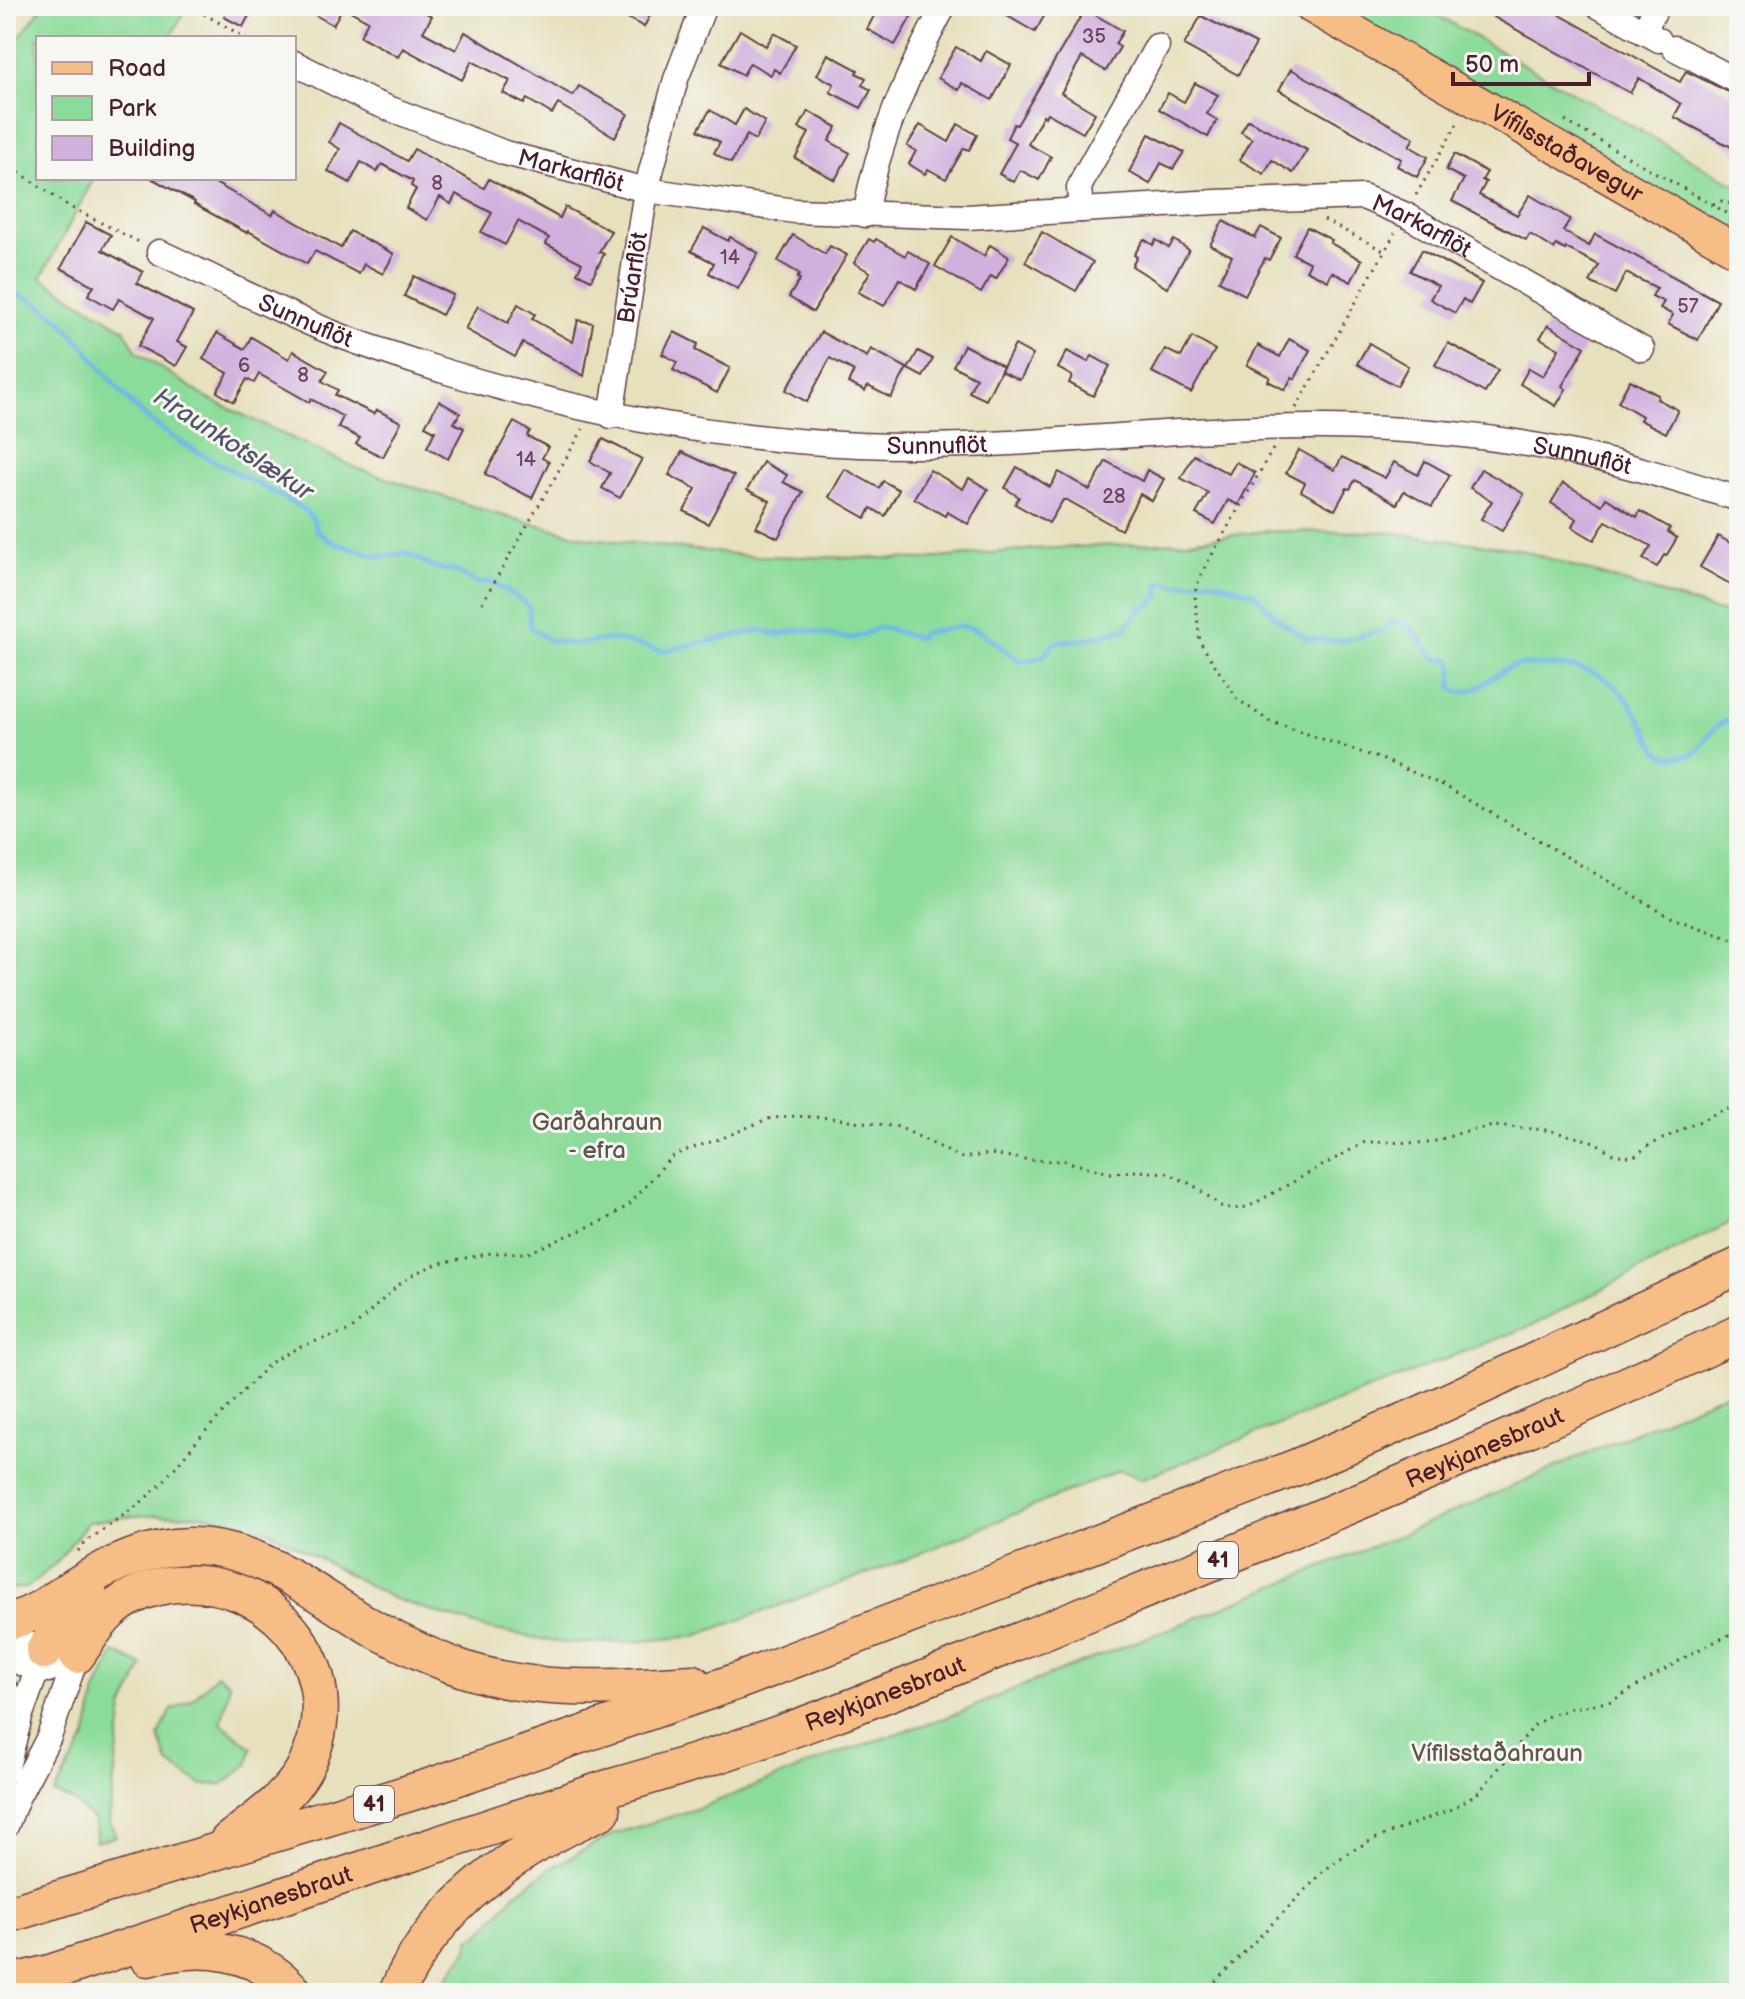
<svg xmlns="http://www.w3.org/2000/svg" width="1745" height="1999" font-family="'Balsamiq Sans',sans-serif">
	<rect width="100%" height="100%" fill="#f6f6f2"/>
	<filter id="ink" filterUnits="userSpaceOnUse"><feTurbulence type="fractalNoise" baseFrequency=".0125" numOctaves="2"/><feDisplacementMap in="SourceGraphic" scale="16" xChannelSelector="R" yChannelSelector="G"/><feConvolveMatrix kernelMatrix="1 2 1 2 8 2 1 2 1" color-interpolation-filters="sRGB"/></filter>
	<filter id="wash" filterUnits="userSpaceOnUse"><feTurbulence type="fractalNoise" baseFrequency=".006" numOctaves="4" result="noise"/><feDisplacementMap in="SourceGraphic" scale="32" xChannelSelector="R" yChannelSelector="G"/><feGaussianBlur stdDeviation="1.8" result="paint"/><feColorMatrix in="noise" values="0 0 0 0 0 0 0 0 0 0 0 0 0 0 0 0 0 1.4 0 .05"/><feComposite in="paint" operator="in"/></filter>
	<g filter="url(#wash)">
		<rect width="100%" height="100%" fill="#e7e0bd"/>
		<g fill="#8bdb9a" stroke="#6a7d62" stroke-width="2">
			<path d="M43 6H188L170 38H38V178H94L41 278 124 329 137 352 207 398 356 468 496 514 589 538 751 556 927 559 1035 549 1180 542 1264 531 1384 532 1518 549 1739 618V1218L1537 1323 1141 1479 1120 1470 897 1563 695 1636 632 1642 563 1643 484 1628 392 1598 269 1531 206 1515 136 1516 88 1522 56 1563 27 1588 6 1589V55Z"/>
			<path d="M1333 6H1421L1739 187V240Z"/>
			<path d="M1739 1387V1993H436L468 1949 470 1939 480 1934 515 1894 549 1869 611 1835 702 1807 836 1754 962 1712 1019 1687 1169 1629 1403 1534Z"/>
			<path d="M114 1652 143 1666 123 1708 109 1820 116 1836 96 1842 95 1821 73 1801 54 1793 86 1738 96 1692Z"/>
			<path d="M217 1674 230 1684 221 1723 252 1748 248 1764 223 1784 202 1785 168 1763 159 1736 170 1711 192 1700Z"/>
		</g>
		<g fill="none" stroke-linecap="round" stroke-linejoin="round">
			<path stroke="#6cb8e6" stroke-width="5" d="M6 291C68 305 93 367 136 408 183 453 250 476 305 510L313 519 317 531 330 541 379 557 407 553 433 567 457 572 479 584 490 581 524 602 529 608 530 627 549 640 573 644 613 639 663 651 762 630C787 640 787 629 805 630 820 632 835 638 850 638 859 638 872 630 880 627L919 638 924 633 961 626 980 631 1020 661 1031 660 1044 656 1051 646 1059 641 1082 640 1125 629 1141 608 1152 604 1160 594 1158 586 1163 582 1177 585 1211 580 1254 593 1278 619 1307 639 1341 641 1383 630 1390 622C1414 620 1422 646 1437 660L1449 658 1453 667 1452 687 1458 692C1487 691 1494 671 1513 666 1524 663 1540 666 1551 666 1616 665 1631 702 1659 753 1714 771 1696 720 1739 719"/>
		</g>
		<g id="blocks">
			<g fill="#d0b1de">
				<path d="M230 6H254L243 27 224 17Z"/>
				<path d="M299 6H413L432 16 423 32 456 50 465 32 573 96 579 86 628 114 615 137 558 104 552 114 527 99 524 104 503 93 510 81 472 61 462 80 403 48 398 57 360 36 368 21 343 7 333 25Z"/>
				<path d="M605 6H655L644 27Z"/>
				<path d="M856 6H913L908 15 911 17 895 45 867 29 874 16Z"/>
				<path d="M990 6H1050L1035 32Z"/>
				<path d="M1474 6H1544L1680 82 1686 71 1739 97V151L1674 117 1681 104 1639 78 1630 93Z"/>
				<path d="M1085 9 1123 31 1115 44 1120 47 1106 71 1082 57 1061 93 1095 113 1083 133 1047 113 1045 117 1043 115 1028 144 1051 157 1039 180 1020 170 1014 182 999 174 1016 143 1007 138 1014 124 1017 125Z"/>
				<path d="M1201 16 1256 44 1238 75 1184 45Z"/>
				<path d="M740 30 766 46 774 33 796 45 780 73 774 69 771 75 750 63 743 75 721 63Z"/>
				<path d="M956 47 981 61 986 51 1011 65 992 100 962 83 959 90 938 78Z"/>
				<path d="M828 54 858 70 856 73 866 78 862 85 871 90 861 108 830 92 834 84 817 75Z"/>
				<path d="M1291 69 1414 138 1409 146 1428 157 1417 177 1397 166 1401 159 1279 90Z"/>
				<path d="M1195 83 1218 95 1207 114 1217 120 1208 137 1159 109 1168 93 1184 102Z"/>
				<path d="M744 109 765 122 755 140 747 135 731 163 714 153 720 142 698 130 710 110 735 125Z"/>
				<path d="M808 111 837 127 829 141 850 153 835 180 795 158 809 133 799 128Z"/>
				<path d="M1248 120 1307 150 1293 173 1272 160 1264 174 1240 160 1252 139 1241 132Z"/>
				<path d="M339 123 407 161 414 149 484 188 489 179 560 218 565 207 611 231 599 252 604 254 591 280 577 273 582 263 546 244 549 238 518 221 505 245 481 232 492 213 456 194 451 204 440 197 427 220 406 208 416 189 411 186 413 181 382 164 377 172 361 162 350 183 328 171 340 149 329 142Z"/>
				<path d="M958 124 977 135 969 150 964 148 946 179 928 169 925 174 909 164 916 151 907 146 920 125 949 142Z"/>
				<path d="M1149 134 1184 152 1173 169 1161 163 1150 184 1129 172Z"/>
				<path d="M1454 154 1487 172 1482 180 1486 182 1479 195 1517 215 1530 195 1570 219 1563 231 1589 246 1595 234 1718 301 1698 340 1668 324 1673 315 1660 308 1664 302 1652 296 1657 288 1626 273 1615 294 1590 282 1599 265 1566 248 1565 250 1556 245 1554 249 1530 234 1526 240 1452 201 1464 179 1446 170Z"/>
				<path d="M151 178H206L272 215 275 210 341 248 350 231 394 254 383 274 364 264 359 274 315 251 307 264 248 231 247 233 194 204 195 202Z"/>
				<path d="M1223 221 1255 238 1261 227 1281 238 1269 260 1265 258 1245 295 1219 281 1232 256 1210 245Z"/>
				<path d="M86 222 111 235 102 250 143 272 137 283 193 313 177 342 187 347 176 366 138 346 154 318 119 299 113 309 88 295 94 286 61 268Z"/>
				<path d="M1307 227 1332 240 1330 243 1362 260 1351 282 1332 272 1328 281 1306 270 1310 263 1293 254Z"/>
				<path d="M704 228 728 241 730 237 758 253 738 289 709 273 714 263 691 251Z"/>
				<path d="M1042 232 1093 262 1076 291 1025 262Z"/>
				<path d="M793 235 825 254 830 246 847 255 813 312 789 297 800 279 797 278 800 274 778 261Z"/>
				<path d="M952 237 984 256 990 245 1009 257 996 279 991 276 981 293 935 266Z"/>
				<path d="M869 239 874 242 876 239 905 256 908 251 930 264 916 289 899 279 884 306 858 292 870 272 854 263Z"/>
				<path d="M1144 239 1153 245 1156 240 1169 248 1174 240 1189 250 1167 288 1132 266 1137 257 1134 255Z"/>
				<path d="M1422 250 1482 283 1470 304 1463 299 1455 313 1430 299 1438 286 1410 271Z"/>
				<path d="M414 276 453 295 442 315 404 296Z"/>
				<path d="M518 304 535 314 532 319 573 342 578 320 593 323 584 376 523 343 515 357 465 329 478 306 508 323Z"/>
				<path d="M1548 325 1585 347 1562 386 1566 389 1556 406 1520 384 1529 368 1543 376 1559 349 1540 338Z"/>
				<path d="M674 332 698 344 695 350 730 368 717 393 673 370 677 362 662 354Z"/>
				<path d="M821 332 867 357 871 349 907 368 891 398 868 386 865 391 848 383 854 371 830 358 807 402 786 390Z"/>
				<path d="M217 333 245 349 251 337 289 359 293 351 328 371 322 381 338 390 335 395 374 414 377 410 401 422 383 457 356 444 360 438 338 427 343 417 311 399 309 402 259 374 254 383 247 379 234 402 217 392 228 373 203 359Z"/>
				<path d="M1192 337 1215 350 1191 393 1152 372 1165 349 1181 357Z"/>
				<path d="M1289 339 1310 350 1295 379 1292 377 1285 390 1268 381 1270 377 1247 365 1258 345 1280 357Z"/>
				<path d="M1369 343 1408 366 1397 386 1357 364Z"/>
				<path d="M1448 343 1498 370 1485 393 1435 365Z"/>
				<path d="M964 345 1003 366 986 400 969 392 976 378 953 366Z"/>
				<path d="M1015 345 1033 355 1020 380 1001 371Z"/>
				<path d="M918 351 933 359 923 377 908 369Z"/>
				<path d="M1067 351 1088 362 1092 356 1110 366 1093 396 1069 383 1072 376 1058 368Z"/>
				<path d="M1630 380 1658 395 1657 399 1678 410 1666 433 1640 420 1642 416 1618 402Z"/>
				<path d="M439 401 460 413 454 423 464 428 448 459 427 447 435 431 425 426Z"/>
				<path d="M514 422 530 431 527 436 548 447 542 458 549 462 532 498 485 474Z"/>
				<path d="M603 439 642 459 620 498 602 488 610 473 590 461Z"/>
				<path d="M1299 450 1335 470 1342 457 1385 478 1394 462 1418 475 1425 461 1450 475 1432 507 1404 491 1397 504 1355 480 1350 489 1347 488 1335 510 1301 491 1305 483 1286 473Z"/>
				<path d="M682 452 734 476 708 524 684 511 696 489 669 475Z"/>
				<path d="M1194 455 1229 474 1236 462 1255 473 1238 505 1228 500 1215 524 1196 514 1208 493 1181 478Z"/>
				<path d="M1106 461 1142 481 1147 470 1164 479 1152 501 1140 494 1121 530 1067 500H1063L1049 523 1015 504 1019 497 1005 488 1017 467 1050 487 1059 472 1090 490Z"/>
				<path d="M763 462 787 475 783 482 803 492 778 538 756 527 770 501 747 490Z"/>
				<path d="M845 469 879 488 883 481 899 490 885 516 871 508 866 518 829 497Z"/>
				<path d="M1481 469 1524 494 1502 531 1481 519 1492 501 1470 488Z"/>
				<path d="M930 470 963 489 969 478 988 489 968 524 947 512 945 516 914 498Z"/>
				<path d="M1563 483 1602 505 1606 498 1637 517 1640 511 1670 528 1668 532 1677 538 1666 556 1664 555 1657 567 1643 559 1651 546 1606 521 1594 540 1572 527 1577 519 1551 503Z"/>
				<path d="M1718 536 1739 548V589L1700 567Z"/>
			</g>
		</g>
	</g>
	<g filter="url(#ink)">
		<use href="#blocks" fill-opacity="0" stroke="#623c41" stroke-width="2"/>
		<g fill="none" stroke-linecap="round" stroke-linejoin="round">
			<defs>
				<g id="minor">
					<path d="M1598 6 1659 40"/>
					<path d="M1643 32 1657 6"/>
					<path d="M1674 48 1739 82"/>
					<path id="s1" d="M294 63 370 101 505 153 646 190 795 211 967 217 1215 202 1363 197 1406 215 1642 349"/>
					<path d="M1081 210 1079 188 1086 173 1157 46"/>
					<path d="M865 215C878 139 908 73 944 6"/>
					<path id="s2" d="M159 252C213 277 266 305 321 328 361 345 403 358 444 371 580 413 718 439 860 445 1015 451 1169 426 1324 427 1407 428 1493 435 1574 453 1630 465 1684 482 1739 499"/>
					<path id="s3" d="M611 416 646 190 676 79 704 6"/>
					<path d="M6 1634 44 1651 55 1661"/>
					<path d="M6 1657 36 1669 49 1670"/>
					<path d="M6 1690 11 1702 13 1730"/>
					<path d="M6 1771 20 1717 44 1651"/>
					<path d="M6 1826 17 1798 49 1737 77 1655"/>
				</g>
				<g id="major">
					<path id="s4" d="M1310 6 1739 252"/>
				</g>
				<g id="highway">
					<path d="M6 1622C34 1616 52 1601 75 1586 108 1565 149 1547 189 1546 263 1545 318 1598 380 1632 403 1644 428 1656 452 1665 532 1695 610 1688 693 1683"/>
					<path d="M44 1651 72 1609 88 1591"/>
					<path d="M77 1655C87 1640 97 1624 110 1612 128 1595 153 1586 176 1584 279 1575 355 1678 303 1771 286 1800 254 1821 228 1841"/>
					<path d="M6 1915 429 1787 738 1681 1297 1467 1419 1415 1739 1266"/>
					<path d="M148 1958C202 1943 257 1949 295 1993"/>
					<path id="s5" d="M6 1984 50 1973 608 1788C777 1742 940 1673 1103 1607 1316 1520 1530 1432 1739 1333"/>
					<path d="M397 1993C434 1905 518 1848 602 1811"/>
				</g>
			</defs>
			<use href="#minor" stroke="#623c41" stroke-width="27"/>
			<use href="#major" stroke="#623c41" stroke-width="35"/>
			<use href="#highway" stroke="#623c41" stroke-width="39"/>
			<g stroke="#623c41" stroke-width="3" stroke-dasharray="2 6" stroke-linecap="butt">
				<path d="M190 6 246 38"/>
				<path d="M1565 121 1739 220"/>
				<path d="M6 163 68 206 141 243"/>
				<path d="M1416 195 1460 119"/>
				<path d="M1713 204 1722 201 1739 207"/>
				<path d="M1324 220 1384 251"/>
				<path d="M1296 408 1395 233"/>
				<path d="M1273 449 1206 565 1196 587 1195 599 1200 642 1237 699 1269 721 1384 760 1445 786 1672 918 1739 942"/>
				<path d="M482 603 583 429"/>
				<path d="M78 1551 89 1539 138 1505 161 1484 201 1436 270 1363 301 1346 351 1330 396 1287 414 1274 439 1263 492 1253H528L609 1218 630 1204 670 1158 684 1151 725 1137 767 1119 789 1116 833 1118 899 1127 962 1158 991 1154 1031 1160 1065 1161 1110 1173 1137 1171 1167 1173 1193 1185 1221 1206 1232 1209 1248 1207 1365 1142 1429 1143 1460 1133 1493 1126 1547 1130 1595 1142 1613 1154 1633 1157 1648 1146 1721 1111 1739 1106"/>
				<path d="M1204 1993 1325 1870 1346 1854 1372 1840 1452 1809 1479 1792 1535 1725 1550 1715 1573 1708 1612 1701 1694 1652 1739 1630"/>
			</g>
			<use href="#minor" stroke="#fff" stroke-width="24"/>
			<use href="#major" stroke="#f6be86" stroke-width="32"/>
			<use href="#highway" stroke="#f6be86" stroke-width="36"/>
		</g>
	</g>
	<g text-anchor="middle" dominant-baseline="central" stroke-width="6" stroke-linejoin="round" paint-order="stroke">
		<g font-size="20" fill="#6c4458">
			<text x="1094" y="37">35</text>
			<text x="437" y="184">8</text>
			<text x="730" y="258">14</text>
			<text x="1688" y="307">57</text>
			<text x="244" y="366">6</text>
			<text x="303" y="376">8</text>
			<text x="526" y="460">14</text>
			<text x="1114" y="497">28</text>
		</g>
		<g fill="#f6f6f2" stroke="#7e6067" stroke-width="2">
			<rect x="1198" y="1542" width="40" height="36" rx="6"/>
			<rect x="354" y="1786" width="40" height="36" rx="6"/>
		</g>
		<g font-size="22" font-weight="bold" fill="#4a1f2b">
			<text x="1218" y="1560">41</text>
			<text x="374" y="1804">41</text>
		</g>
		<g font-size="24" fill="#4a1f2b" stroke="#f6f6f2">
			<text stroke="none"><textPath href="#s4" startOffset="296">Vífilsstaðavegur</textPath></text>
			<text stroke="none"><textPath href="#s1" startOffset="298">Markarflöt</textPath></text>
			<text stroke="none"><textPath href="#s1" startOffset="1160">Markarflöt</textPath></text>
			<text stroke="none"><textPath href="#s3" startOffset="140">Brúarflöt</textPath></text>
			<text stroke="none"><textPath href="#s2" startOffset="162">Sunnuflöt</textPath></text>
			<text stroke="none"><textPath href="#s2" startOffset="810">Sunnuflöt</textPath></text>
			<text stroke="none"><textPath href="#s2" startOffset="1458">Sunnuflöt</textPath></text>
			<text stroke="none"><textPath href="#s5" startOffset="1574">Reykjanesbraut</textPath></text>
			<text stroke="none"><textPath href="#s5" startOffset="926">Reykjanesbraut</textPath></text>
			<text stroke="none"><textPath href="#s5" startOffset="278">Reykjanesbraut</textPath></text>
		</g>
		<g font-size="24" fill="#5e574c" stroke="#f6f6f2">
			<text x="597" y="1122">Garðahraun<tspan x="597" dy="28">- efra</tspan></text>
			<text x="1497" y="1753">Vífilsstaðahraun</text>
		</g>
		<g font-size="26" font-style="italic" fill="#56556c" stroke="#f6f6f2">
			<text transform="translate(233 445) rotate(33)">Hraunkotslækur</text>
		</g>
	</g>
	<rect width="1745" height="1999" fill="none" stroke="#f6f6f2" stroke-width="32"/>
	<rect x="36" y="36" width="260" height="144" fill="#f6f6f2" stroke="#b1a0a2" stroke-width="2"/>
	<rect x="52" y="62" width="40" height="12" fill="#f6be86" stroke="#b1a0a2" stroke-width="2"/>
	<text x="108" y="76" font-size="24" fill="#4a1f2b">Road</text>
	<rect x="52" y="96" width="40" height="24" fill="#8bdb9a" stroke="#b1a0a2" stroke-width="2"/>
	<text x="108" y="116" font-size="24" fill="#4a1f2b">Park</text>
	<rect x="52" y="136" width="40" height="24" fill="#d0b1de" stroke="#b1a0a2" stroke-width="2"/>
	<text x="108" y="156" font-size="24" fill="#4a1f2b">Building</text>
	<path d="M1453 72v12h136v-12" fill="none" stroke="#4a1f2b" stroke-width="4"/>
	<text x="1465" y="72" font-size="24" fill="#4a1f2b" stroke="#f6f6f2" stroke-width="6" paint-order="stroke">50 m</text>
</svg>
